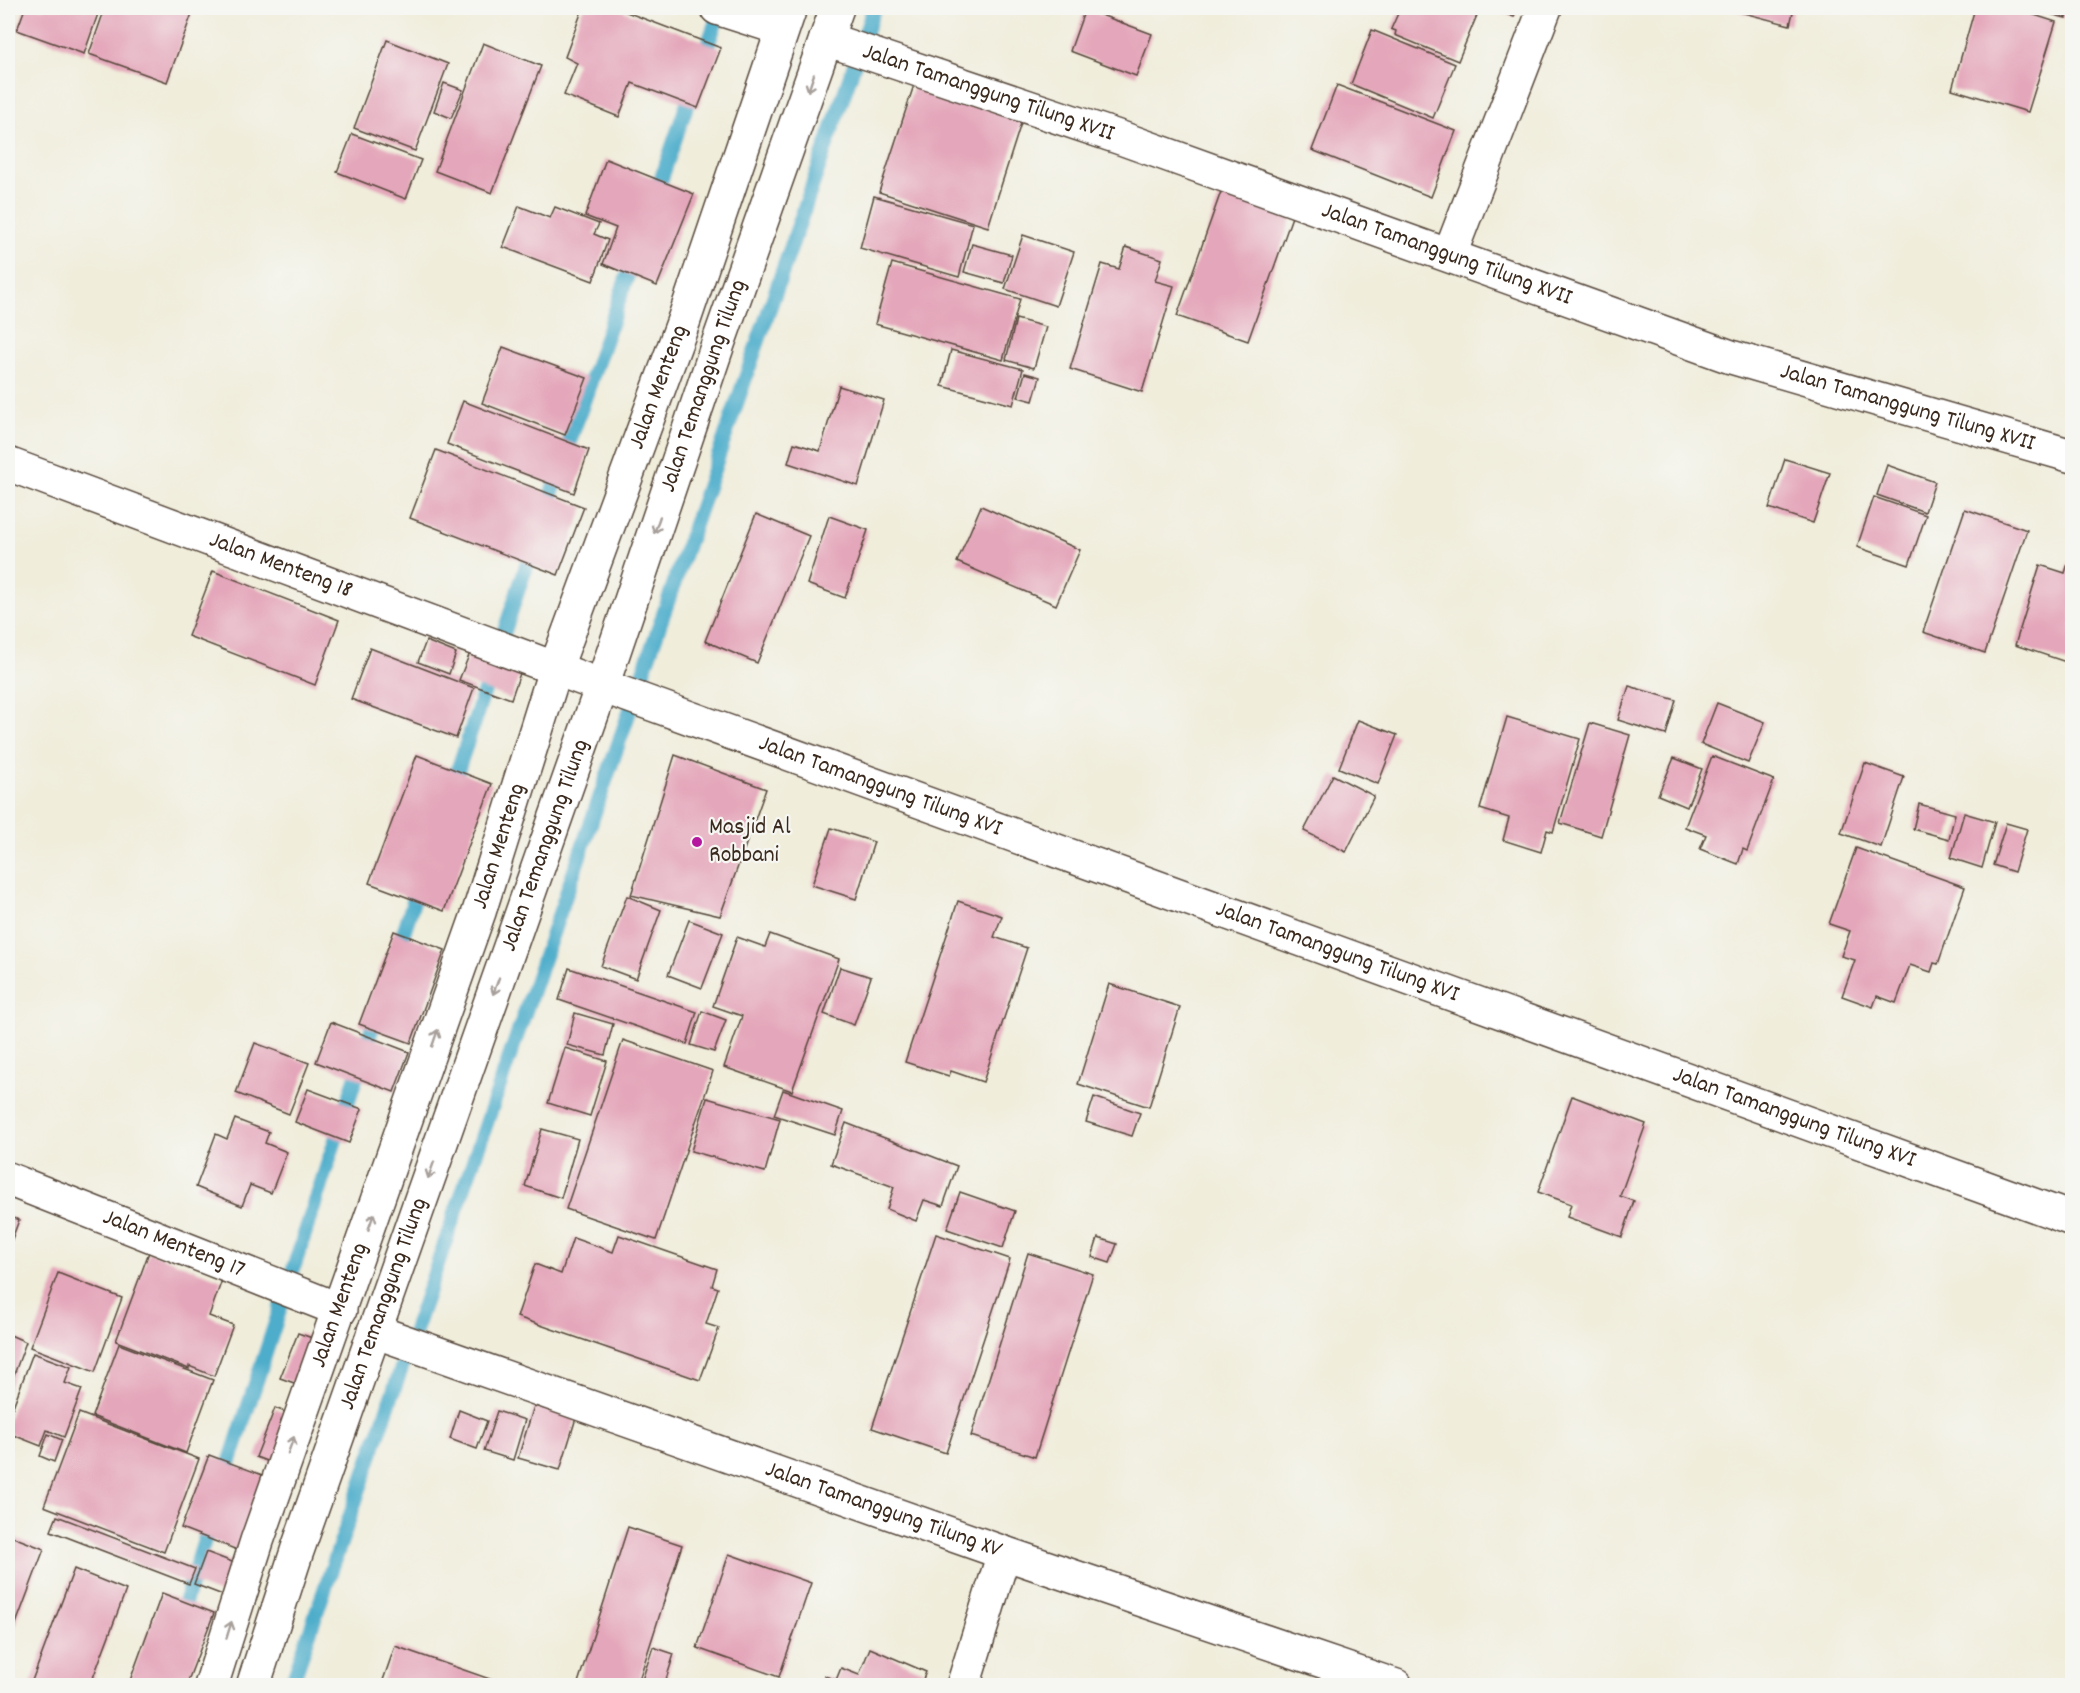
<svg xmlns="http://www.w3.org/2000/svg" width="2080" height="1693" font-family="Dekko,sans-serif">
	<rect width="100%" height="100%" fill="#f6f6f2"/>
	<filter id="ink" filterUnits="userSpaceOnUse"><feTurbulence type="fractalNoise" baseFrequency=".0167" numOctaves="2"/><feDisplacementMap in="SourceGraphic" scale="12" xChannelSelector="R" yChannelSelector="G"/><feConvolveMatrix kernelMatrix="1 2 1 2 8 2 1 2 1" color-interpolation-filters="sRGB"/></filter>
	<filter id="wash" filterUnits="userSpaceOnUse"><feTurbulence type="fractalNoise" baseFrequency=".008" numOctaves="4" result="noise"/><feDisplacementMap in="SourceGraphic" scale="24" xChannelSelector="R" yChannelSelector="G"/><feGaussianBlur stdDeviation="1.35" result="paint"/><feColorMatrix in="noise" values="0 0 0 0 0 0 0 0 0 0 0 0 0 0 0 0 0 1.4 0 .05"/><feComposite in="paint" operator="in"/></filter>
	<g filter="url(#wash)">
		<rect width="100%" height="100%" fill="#f0eddb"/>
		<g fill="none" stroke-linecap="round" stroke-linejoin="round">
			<g stroke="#4dadcb" stroke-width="15">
				<path d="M702 61 721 8"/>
				<path d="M654 200 693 87"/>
				<path d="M545 512 634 257"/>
				<path d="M451 790 533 546"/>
				<path d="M397 953 420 881"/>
				<path d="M224 1480 378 1010"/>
				<path d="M179 1620 211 1520"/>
				<path d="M291 1686 874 8"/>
			</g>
		</g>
		<g id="blocks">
			<g fill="#e4a6ba">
				<path d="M25 8H100L84 54 17 30Z"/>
				<path d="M105 8H194L167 82 89 54Z"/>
				<path d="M583 8H616L721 48 698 108 632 83 619 117 564 95 577 63 565 57Z"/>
				<path d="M1406 8H1480L1458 61 1395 35 1396 31 1391 29 1400 9 1405 11Z"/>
				<path d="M1490 8H1517L1514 17Z"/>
				<path d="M1737 8H1794L1790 25 1736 11Z"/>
				<path d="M1975 8H2023L2022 11 2056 22 2028 112 1952 89Z"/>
				<path d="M2027 8H2069L2066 18Z"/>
				<path d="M1085 9 1152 34 1136 76 1070 51Z"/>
				<path d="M1372 30 1455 64 1433 118 1351 84Z"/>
				<path d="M387 40 448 64 415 151 354 128Z"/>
				<path d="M483 43 541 66 492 193 435 171Z"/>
				<path d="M444 83 463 90 451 118 434 111Z"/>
				<path d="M914 85 1022 120 988 227 879 192Z"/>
				<path d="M1337 85 1456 131 1431 197 1312 150Z"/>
				<path d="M352 134 421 160 406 199 337 172Z"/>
				<path d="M606 159 694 194 657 286 603 264 616 228 585 216Z"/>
				<path d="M1223 186 1294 211 1248 341 1177 316Z"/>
				<path d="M874 196 973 224 959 277 860 248Z"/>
				<path d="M519 206 550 218 555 207 599 224 594 234 608 240 593 281 503 247Z"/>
				<path d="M1023 235 1074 252 1056 306 1005 289Z"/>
				<path d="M972 244 1012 255 1004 283 964 272Z"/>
				<path d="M1126 247 1162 259 1155 281 1174 286 1142 392 1070 369 1102 264 1119 269Z"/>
				<path d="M892 263 1020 299 1003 360 875 324Z"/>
				<path d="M1016 319 1046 327 1034 368 1006 360Z"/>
				<path d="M503 347 587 378 565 435 482 403Z"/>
				<path d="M951 350 1023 369 1013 405 942 386Z"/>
				<path d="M1025 373 1040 377 1033 401 1018 397Z"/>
				<path d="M839 386 884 400 858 486 788 463 794 443 820 451Z"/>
				<path d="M463 401 589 450 574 493 447 444Z"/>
				<path d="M436 450 584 507 558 575 410 518Z"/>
				<path d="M1785 459 1830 473 1813 523 1769 508Z"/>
				<path d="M1887 465 1935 482 1925 512 1877 495Z"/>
				<path d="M1874 497 1926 515 1909 565 1857 547Z"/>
				<path d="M981 506 1080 550 1056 605 957 562Z"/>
				<path d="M1965 509 2027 530 1985 653 1923 632Z"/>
				<path d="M756 514 809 536 757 663 705 641Z"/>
				<path d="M829 516 868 530 845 598 807 584Z"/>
				<path d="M2071 554 2072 555V664L2015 645 2040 565 2065 573Z"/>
				<path d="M213 571 339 620 315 685 188 636Z"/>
				<path d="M426 641 456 653 449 674 418 662Z"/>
				<path d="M474 643 524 662 511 699 459 680Z"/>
				<path d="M370 648 474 688 456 738 351 699Z"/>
				<path d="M1629 686 1676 700 1666 735 1618 720Z"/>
				<path d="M1717 703 1765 722 1748 763 1701 744Z"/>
				<path d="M1507 717 1580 739 1553 832 1547 830 1541 852 1503 840 1509 818 1480 809Z"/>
				<path d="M1358 720 1397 735 1378 784 1339 768Z"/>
				<path d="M1590 723 1630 735 1601 836 1560 823Z"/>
				<path d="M417 755 492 784 444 911 369 883Z"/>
				<path d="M675 755 766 789 720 916 631 895Z"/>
				<path d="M1712 756 1774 780 1747 851 1743 849 1738 864 1700 849 1706 835 1685 827Z"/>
				<path d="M1674 758 1702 769 1687 807 1658 795Z"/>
				<path d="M1865 763 1904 777 1881 847 1841 833Z"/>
				<path d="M1333 775 1374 796 1346 852 1304 831Z"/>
				<path d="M1919 804 1955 814 1949 839 1913 829Z"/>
				<path d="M1964 813 1995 822 1982 868 1951 858Z"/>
				<path d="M2006 823 2027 829 2014 872 1993 865Z"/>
				<path d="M831 828 874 842 856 899 812 885Z"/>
				<path d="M1856 848 1965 887 1938 964 1934 963 1931 972 1910 965 1896 1003 1877 996 1873 1007 1842 996 1855 960 1841 956 1850 931 1829 924Z"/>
				<path d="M627 896 661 910 636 979 601 966Z"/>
				<path d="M958 901 1002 916 994 937 1027 948 983 1082 951 1071 949 1076 905 1062Z"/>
				<path d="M689 920 723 933 702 988 668 975Z"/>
				<path d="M394 931 445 950 411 1043 359 1024Z"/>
				<path d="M770 934 839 959 792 1091 724 1067 742 1016 713 1006 737 937 765 947Z"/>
				<path d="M840 967 871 977 854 1025 824 1014Z"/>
				<path d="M569 968 697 1012 687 1044 559 1000Z"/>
				<path d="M1109 984 1180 1007 1149 1107 1078 1084Z"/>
				<path d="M702 1011 726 1020 714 1052 691 1045Z"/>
				<path d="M575 1013 613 1024 605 1055 567 1045Z"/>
				<path d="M331 1022 409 1052 394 1092 316 1062Z"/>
				<path d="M623 1040 713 1071 656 1240 566 1209Z"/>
				<path d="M255 1043 309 1063 289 1114 236 1093Z"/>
				<path d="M565 1048 607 1061 590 1116 548 1103Z"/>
				<path d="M308 1089 362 1109 349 1143 295 1122Z"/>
				<path d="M783 1090 843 1111 835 1135 774 1115Z"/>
				<path d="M1572 1096 1646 1124 1620 1196 1634 1201 1622 1237 1567 1217 1571 1204 1538 1192Z"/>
				<path d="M1094 1097 1140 1113 1132 1136 1086 1122Z"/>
				<path d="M707 1098 780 1119 765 1172 691 1151Z"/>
				<path d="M235 1119 269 1132 265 1143 287 1152 271 1193 250 1185 242 1206 196 1187 216 1134 227 1139Z"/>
				<path d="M846 1123 957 1166 943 1206 924 1200 916 1221 887 1209 894 1187 831 1164Z"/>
				<path d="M542 1129 578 1139 561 1198 525 1186Z"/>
				<path d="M960 1192 1015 1211 1003 1248 947 1229Z"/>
				<path d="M8 1216 19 1220 8 1250Z"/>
				<path d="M936 1234 1010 1259 946 1453 872 1428Z"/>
				<path d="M619 1235 717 1269 712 1286 718 1288 706 1324 719 1328 700 1380 517 1317 535 1264 561 1274 573 1238 613 1252Z"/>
				<path d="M1098 1238 1117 1244 1110 1263 1092 1257Z"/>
				<path d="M149 1252 222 1280 209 1316 233 1325 214 1376 189 1366V1369L116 1341Z"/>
				<path d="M1028 1253 1093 1274 1035 1457 971 1436Z"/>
				<path d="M58 1273 122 1298 95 1372 30 1347Z"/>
				<path d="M298 1333 315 1339 297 1384 280 1378Z"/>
				<path d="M8 1334 26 1342 8 1391Z"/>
				<path d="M119 1344 213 1380 186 1453 92 1416Z"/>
				<path d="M33 1353 71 1367 65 1383 82 1389 64 1437 47 1430 41 1446 8 1433V1420Z"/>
				<path d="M534 1406 576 1418 560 1470 518 1458Z"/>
				<path d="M275 1408 295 1416 277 1465 256 1457Z"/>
				<path d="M459 1410 487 1421 477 1449 450 1439Z"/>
				<path d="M497 1411 525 1420 513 1460 484 1451Z"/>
				<path d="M79 1413 199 1459 164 1552 44 1506Z"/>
				<path d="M48 1434 62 1440 54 1462 40 1456Z"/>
				<path d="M209 1455 273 1479 245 1553 181 1528Z"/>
				<path d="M57 1516 195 1569 189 1584 51 1531Z"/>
				<path d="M628 1527 682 1545 637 1686H577Z"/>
				<path d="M8 1535 44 1549 8 1645Z"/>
				<path d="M206 1552 240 1565 228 1597 194 1584Z"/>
				<path d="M729 1554 811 1583 779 1677 697 1648Z"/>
				<path d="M74 1569 126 1590 90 1686H30Z"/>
				<path d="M162 1593 214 1613 186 1686H128Z"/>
				<path d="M395 1646 507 1685V1686H381Z"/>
				<path d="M653 1647 674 1654 664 1686H640Z"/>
				<path d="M870 1648 926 1672 920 1686H821L825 1676 836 1680 841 1668 859 1675Z"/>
			</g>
		</g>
	</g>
	<g filter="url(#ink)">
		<use href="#blocks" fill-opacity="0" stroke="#56473a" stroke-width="1.5"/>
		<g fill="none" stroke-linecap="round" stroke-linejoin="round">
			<defs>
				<g id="minor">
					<path d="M717 8 782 29"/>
					<path id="s1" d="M826 39 1121 138 1731 357 2072 456"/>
					<path d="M1450 254 1545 8"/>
					<path id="s2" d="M8 464 602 686 2072 1219"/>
					<path id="s3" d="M8 1179 340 1310"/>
					<path id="s4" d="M374 1331 1004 1553 1396 1686"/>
					<path id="s5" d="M211 1686 257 1541 479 912 556 667 684 320 790 8"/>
					<path id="s6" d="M253 1686 297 1551 602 686 718 344 837 8"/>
					<path d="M963 1686 1004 1553"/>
				</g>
			</defs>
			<use href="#minor" stroke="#56473a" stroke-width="36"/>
			<use href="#minor" stroke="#fff" stroke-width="33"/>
		</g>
		<defs><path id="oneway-shaft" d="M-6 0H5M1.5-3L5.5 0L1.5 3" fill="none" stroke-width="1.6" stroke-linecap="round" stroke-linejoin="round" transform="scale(1.5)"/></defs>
		<g stroke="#a79f9a">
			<use href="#oneway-shaft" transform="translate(811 83) rotate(109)"/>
			<use href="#oneway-shaft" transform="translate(657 525) rotate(109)"/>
			<use href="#oneway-shaft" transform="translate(496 986) rotate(110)"/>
			<use href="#oneway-shaft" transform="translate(435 1038) rotate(-71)"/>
			<use href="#oneway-shaft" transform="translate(431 1170) rotate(110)"/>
			<use href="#oneway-shaft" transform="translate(371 1222) rotate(-71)"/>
			<use href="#oneway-shaft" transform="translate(291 1445) rotate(-70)"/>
			<use href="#oneway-shaft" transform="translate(229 1630) rotate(-73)"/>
		</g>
	</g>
	<circle fill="#b5179e" stroke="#f6f6f2" stroke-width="2" cx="697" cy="842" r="6"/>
	<g text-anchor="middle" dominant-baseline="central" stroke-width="4.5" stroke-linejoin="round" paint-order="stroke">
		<g font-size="24" fill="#3b2a1e" stroke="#f6f6f2">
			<text stroke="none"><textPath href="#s1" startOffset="171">Jalan Tamanggung Tilung XVII</textPath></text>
			<text stroke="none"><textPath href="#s1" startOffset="657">Jalan Tamanggung Tilung XVII</textPath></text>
			<text stroke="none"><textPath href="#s5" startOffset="1374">Jalan Menteng</textPath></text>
			<text stroke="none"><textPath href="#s6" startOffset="1376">Jalan Temanggung Tilung</textPath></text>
			<text stroke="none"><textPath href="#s1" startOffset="1143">Jalan Tamanggung Tilung XVII</textPath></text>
			<text stroke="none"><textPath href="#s2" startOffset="291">Jalan Menteng 18</textPath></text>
			<text stroke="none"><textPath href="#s2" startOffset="930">Jalan Tamanggung Tilung XVI</textPath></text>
			<text stroke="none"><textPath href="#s5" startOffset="888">Jalan Menteng</textPath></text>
			<text stroke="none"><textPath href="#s6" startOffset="890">Jalan Temanggung Tilung</textPath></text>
			<text stroke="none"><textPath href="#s2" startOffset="1416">Jalan Tamanggung Tilung XVI</textPath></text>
			<text stroke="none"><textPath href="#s2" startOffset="1902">Jalan Tamanggung Tilung XVI</textPath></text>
			<text stroke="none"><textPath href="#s3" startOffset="178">Jalan Menteng 17</textPath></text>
			<text stroke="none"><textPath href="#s6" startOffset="404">Jalan Temanggung Tilung</textPath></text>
			<text stroke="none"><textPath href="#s5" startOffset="402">Jalan Menteng</textPath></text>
			<text stroke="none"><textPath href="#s4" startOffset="540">Jalan Tamanggung Tilung XV</textPath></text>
		</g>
		<g font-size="24" fill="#3b2a1e" stroke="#f6f6f2" text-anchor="start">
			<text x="709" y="828">Masjid Al<tspan x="709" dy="28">Robbani</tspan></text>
		</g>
	</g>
	<rect width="2080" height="1693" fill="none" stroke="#f6f6f2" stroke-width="30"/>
</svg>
